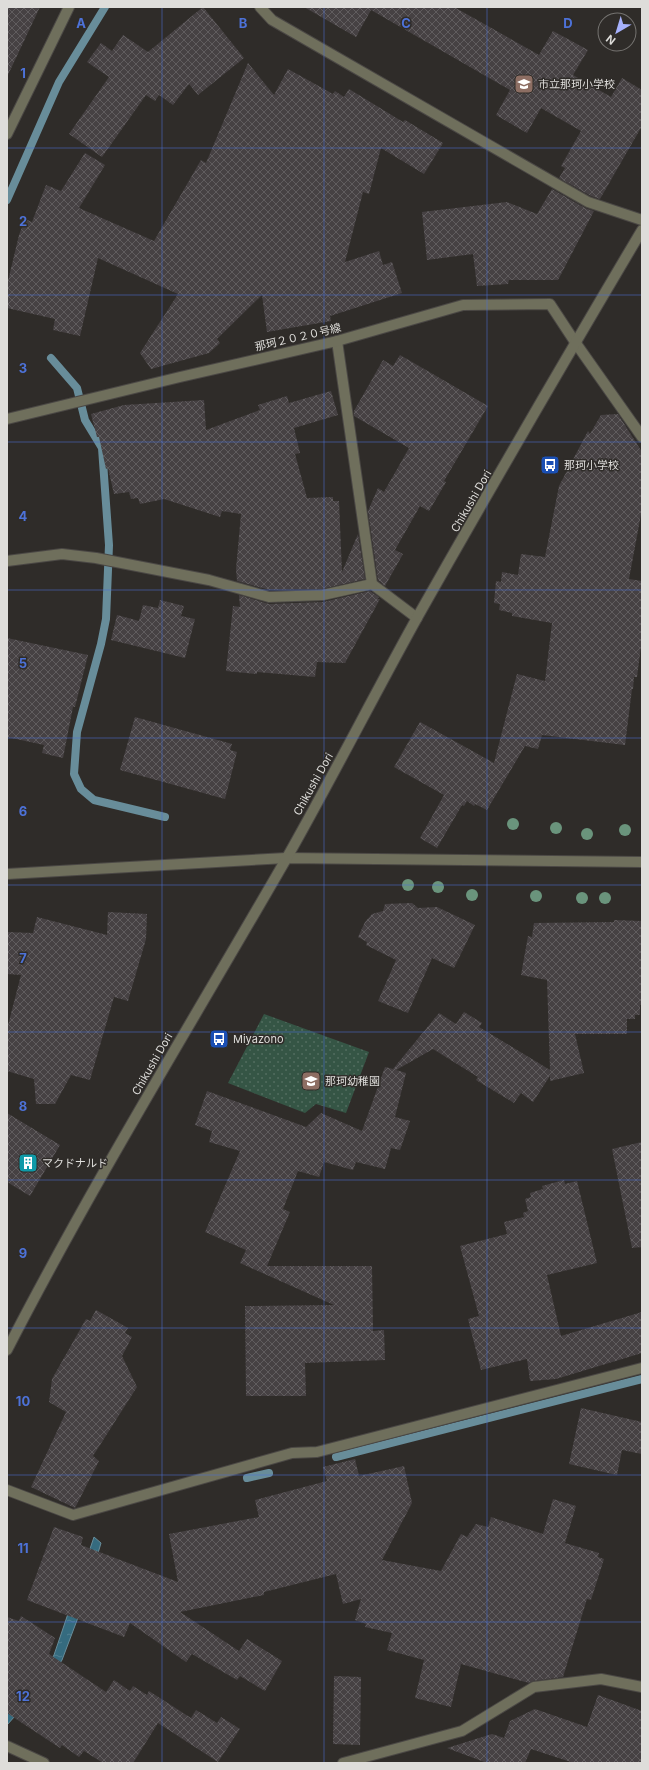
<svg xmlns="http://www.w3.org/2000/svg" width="649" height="1770" font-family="Inter,'Noto Sans JP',sans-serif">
	<defs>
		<pattern id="grass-dots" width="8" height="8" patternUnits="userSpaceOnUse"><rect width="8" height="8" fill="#355545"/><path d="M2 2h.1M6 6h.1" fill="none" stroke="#526d5f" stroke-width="1.8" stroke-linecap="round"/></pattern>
		<pattern id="water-ripples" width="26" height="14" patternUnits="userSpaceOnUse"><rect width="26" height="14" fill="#356b7f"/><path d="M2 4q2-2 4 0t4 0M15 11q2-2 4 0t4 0" fill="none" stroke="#528091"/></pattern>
		<pattern id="building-cross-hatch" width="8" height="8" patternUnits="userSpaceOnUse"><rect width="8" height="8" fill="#464143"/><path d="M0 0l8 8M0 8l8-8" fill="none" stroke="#605c5e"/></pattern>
	</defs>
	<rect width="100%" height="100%" fill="#2f2c29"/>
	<path fill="url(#grass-dots)" d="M264 1014 369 1052 346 1113 316 1104 305 1113 228 1083Z"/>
	<path fill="url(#water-ripples)" stroke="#688d9a" d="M94 1537 101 1543 82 1607 62 1660 55 1671 7 1725V1713L48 1665 54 1655Z"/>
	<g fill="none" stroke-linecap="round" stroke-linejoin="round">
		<g stroke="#688d9a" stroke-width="8">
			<path d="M7 200 59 82 105 7"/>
			<path d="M51 358 77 388 85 420 102 448 109 545 106 619 101 644 77 732 74 774 81 789 94 800 165 817"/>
			<path d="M336 1457 642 1379"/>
			<path d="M247 1478 269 1473"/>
		</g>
	</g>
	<g fill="url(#building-cross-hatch)">
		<path d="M7 7H40L7 77Z"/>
		<path d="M203 7 244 58 198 95 189 84 173 105 159 95 155 101 146 95 102 157 69 134 109 77 87 62 101 43 112 51 123 35 148 52Z"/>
		<path d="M304 7H454L539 55 553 31 588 50 573 75 611 97 622 78 642 90V126L600 199 591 196 559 178 565 168 561 166 581 131 541 108 527 133 496 115 510 90 371 10 356 37Z"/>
		<path d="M248 63 274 95 288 69 333 94 335 91 344 97 349 89 403 122 405 120 443 143 424 174 381 148 369 194 363 192 345 262 379 251 383 265 392 262 402 293 330 316 331 321 267 332 262 295 217 339 220 343 209 353 151 369 140 353 178 294 98 258 80 336 53 330 55 319 7 308V285L19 235 25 219 32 222 46 185 61 191 85 153 105 165 79 208 154 241 201 160 206 163Z"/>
		<path d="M552 189 585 208 594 211 558 280H509L508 284 477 286 473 254 427 260 422 212 507 202 537 214Z"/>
		<path d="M400 355 488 406 444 481 446 482 429 511 420 506 395 550 403 554 385 586 378 580 368 511 378 488 384 492 409 448 354 416V411L383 360 393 366Z"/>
		<path d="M331 391 338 415 294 428 300 453 295 454 307 498 333 497V501H339L342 572 358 534 365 579 322 589 270 590 237 581 236 569 241 514 222 511 220 517 164 499 140 504 138 498 131 499 129 492 114 494 108 468 106 469 99 437H97L91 414 124 405 204 400 206 430 260 410 258 405 287 396 289 403Z"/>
		<path d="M618 414 642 452V509L629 579 642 581V638L637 677H634L633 689H632L625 745 542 735 538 749 525 746 487 810 475 804 474 806 467 801 464 806 462 805 437 848 420 838 444 795 394 767 420 722 494 763 517 674 545 681 552 623 512 616V613L499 610 500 604 494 603 496 581 501 582 502 572 518 575 521 554 545 557 559 486 588 431 590 434 601 415Z"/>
		<path d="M370 591 379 597 377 599H380L345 663 317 662 315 677 257 672V674L226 671 233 606 240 607 239 595 269 604 323 602Z"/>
		<path d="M160 600 184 606 181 616 195 619 185 658 111 640 117 615 139 621 143 605 158 608Z"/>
		<path d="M7 638 88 655 75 707H73L63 758 42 753 44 745 7 737Z"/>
		<path d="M135 717 232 744 230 750 237 752 225 799 120 770Z"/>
		<path d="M412 903 418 908 437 907 475 925 454 968 432 958 408 1013 378 1001 396 960 366 945 367 942 358 937 365 922 372 914 383 911 385 904Z"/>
		<path d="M108 912 147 914 146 939 128 1001 114 997 90 1080 71 1075 55 1104H36L34 1079 7 1071V1029L21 975 7 974V932L33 933 37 917 107 935Z"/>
		<path d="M614 920 642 921V1005H640V1015H635V1019H627V1034H575L584 1073 550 1081V1076L533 1102 521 1093 514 1103 476 1080 478 1077 433 1049 396 1070 406 1073 395 1117 410 1121 400 1150 391 1148 385 1169 356 1162 353 1170 324 1162 319 1177 298 1171 283 1209 290 1212 267 1266H372L373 1331 384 1330 385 1360 305 1363 306 1396H246L245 1306 334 1305 240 1263 246 1250 205 1232 240 1151 209 1142 212 1131 195 1125 207 1091 306 1127 321 1113 362 1131 385 1067 393 1069 439 1013 456 1024 464 1012 482 1023 479 1027 550 1070 547 980 521 975 528 936 532 937 534 923 614 922Z"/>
		<path d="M7 1113 60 1145 30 1196 7 1182Z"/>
		<path d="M642 1142V1247L632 1248 612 1149Z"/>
		<path d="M564 1180 565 1184 577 1181 597 1263 547 1275 561 1336 642 1312V1353L556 1379 530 1381 527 1359 481 1370 468 1319 479 1316 460 1246 507 1234 504 1222 524 1217 523 1213 528 1211 525 1199 531 1197 530 1193 543 1189 542 1186Z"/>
		<path d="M96 1310 128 1328 125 1333 132 1337 122 1356 137 1387 93 1456 99 1461 75 1508 31 1487 66 1412 49 1402 52 1379 86 1319 90 1321Z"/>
		<path d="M581 1408 642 1422V1454L622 1450 617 1475 569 1464Z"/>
		<path d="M355 1459 359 1476 404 1466 412 1503 382 1560 441 1571 461 1534 467 1537 476 1524 488 1527 491 1517 543 1534 553 1499 576 1506 565 1543 599 1553 598 1557 604 1559 591 1600 587 1599 563 1677 533 1681 529 1683 461 1664 451 1707 415 1698 424 1660 387 1650 392 1633 365 1627 366 1624 355 1620 361 1599 343 1604 336 1574 264 1592V1595L180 1612 239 1651 247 1639 282 1661 265 1691 240 1676 237 1680 192 1654 186 1662 130 1623 124 1637 27 1600 54 1527 83 1537 81 1545 178 1582 169 1534 259 1517 255 1500 327 1481 323 1467Z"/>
		<path d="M21 1616 55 1638 49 1654 106 1692 114 1680 130 1691 133 1686 147 1695 149 1691 191 1718 196 1710 217 1723 221 1717 240 1729 218 1762 158 1723 133 1763H103L84 1751 79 1757 62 1745 60 1748 7 1713V1617L19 1621Z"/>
		<path d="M334 1676 361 1677 360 1745 333 1744Z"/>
		<path d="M598 1695 642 1711V1763H574L531 1749 525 1763H487L447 1748 492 1734 504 1738 510 1721 535 1709 587 1727Z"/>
	</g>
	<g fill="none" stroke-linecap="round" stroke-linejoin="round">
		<defs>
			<g id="minor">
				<path d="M260 7 272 20 588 202 642 220"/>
				<path d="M7 134 69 7"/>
				<path d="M337 341 372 584 417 618"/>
				<path d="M7 419 180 377 337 341 463 305 550 304 575 342 642 437"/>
				<path d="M7 561 62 554 96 558 209 580 269 597 323 595 372 584"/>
				<path d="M7 874 286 858 642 862"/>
				<path d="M7 1350C93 1183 191 1024 285 861 331 780 373 697 418 616 491 487 566 358 642 230"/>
				<path d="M7 1490 73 1515 292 1453 317 1452 642 1368"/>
				<path d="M7 1746 44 1763"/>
				<path d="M343 1763 462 1731 534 1687 601 1679 642 1687"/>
			</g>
		</defs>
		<use href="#minor" stroke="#4b4845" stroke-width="12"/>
		<use href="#minor" stroke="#6f6f5c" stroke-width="10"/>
	</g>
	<g fill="#6a947c">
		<circle cx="513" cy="824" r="6"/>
		<circle cx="556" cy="828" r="6"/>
		<circle cx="625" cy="830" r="6"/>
		<circle cx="587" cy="834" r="6"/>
		<circle cx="408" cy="885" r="6"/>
		<circle cx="438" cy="887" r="6"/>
		<circle cx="472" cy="895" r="6"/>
		<circle cx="536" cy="896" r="6"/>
		<circle cx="582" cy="898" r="6"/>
		<circle cx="605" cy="898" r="6"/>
	</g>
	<path fill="none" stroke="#4d72d8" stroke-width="1" stroke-opacity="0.55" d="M162 7V1763M324 7V1763M487 7V1763M7 148H642M7 295H642M7 442H642M7 590H642M7 738H642M7 885H642M7 1032H642M7 1180H642M7 1328H642M7 1475H642M7 1622H642"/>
	<defs>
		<symbol id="school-square" viewBox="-11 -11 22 22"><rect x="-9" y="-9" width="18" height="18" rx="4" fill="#8d6e63" stroke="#2f2c29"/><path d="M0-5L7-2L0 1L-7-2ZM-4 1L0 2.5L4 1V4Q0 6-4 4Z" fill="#fff"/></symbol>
		<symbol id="bus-square" viewBox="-11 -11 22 22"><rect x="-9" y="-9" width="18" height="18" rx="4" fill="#1a4fb4" stroke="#2f2c29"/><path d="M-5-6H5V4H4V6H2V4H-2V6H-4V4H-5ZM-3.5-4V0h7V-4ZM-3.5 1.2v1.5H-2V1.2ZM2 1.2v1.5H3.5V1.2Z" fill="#fff"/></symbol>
		<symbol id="building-square" viewBox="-11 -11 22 22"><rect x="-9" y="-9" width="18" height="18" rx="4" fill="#0f9aa8" stroke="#2f2c29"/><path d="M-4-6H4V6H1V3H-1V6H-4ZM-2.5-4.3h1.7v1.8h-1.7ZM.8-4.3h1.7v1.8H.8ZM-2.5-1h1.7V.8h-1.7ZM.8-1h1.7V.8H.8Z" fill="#fff"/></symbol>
	</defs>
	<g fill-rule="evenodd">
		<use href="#school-square" x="513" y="73" width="22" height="22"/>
		<use href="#bus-square" x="539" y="454" width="22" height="22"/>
		<use href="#bus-square" x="208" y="1028" width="22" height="22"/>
		<use href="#school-square" x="300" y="1070" width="22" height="22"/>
		<use href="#building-square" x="17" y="1152" width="22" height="22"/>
	</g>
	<g text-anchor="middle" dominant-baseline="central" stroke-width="3" stroke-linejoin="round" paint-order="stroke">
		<g font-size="11" fill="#deddda" stroke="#2f2c29" text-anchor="start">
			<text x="538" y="84">市立那珂小学校</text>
			<text x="564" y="465">那珂小学校</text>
			<text x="233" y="1039">Miyazono</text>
			<text x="325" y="1081">那珂幼稚園</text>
			<text x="42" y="1163">マクドナルド</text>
		</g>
		<g font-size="11" fill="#deddda" stroke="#2f2c29">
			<text transform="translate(298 337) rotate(-13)">那珂２０２０号線</text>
			<text transform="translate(471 501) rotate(-60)">Chikushi Dori</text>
			<text transform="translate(313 784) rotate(-61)">Chikushi Dori</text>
			<text transform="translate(152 1064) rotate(-60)">Chikushi Dori</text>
		</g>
	</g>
	<g font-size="13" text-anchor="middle" font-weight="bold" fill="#4d72d8" stroke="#2f2c29" stroke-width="3" stroke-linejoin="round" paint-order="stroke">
		<text x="81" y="28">A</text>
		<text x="243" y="28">B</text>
		<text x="406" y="28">C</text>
		<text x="568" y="28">D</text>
		<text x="23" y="78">1</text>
		<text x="23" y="226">2</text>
		<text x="23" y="373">3</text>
		<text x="23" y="521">4</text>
		<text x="23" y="668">5</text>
		<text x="23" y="816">6</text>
		<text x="23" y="963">7</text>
		<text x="23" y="1111">8</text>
		<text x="23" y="1258">9</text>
		<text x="23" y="1406">10</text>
		<text x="23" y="1553">11</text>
		<text x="23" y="1701">12</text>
	</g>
	<rect width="649" height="1770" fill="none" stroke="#deddda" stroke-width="16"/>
	<g transform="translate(617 32) rotate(218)"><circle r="19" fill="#2f2c29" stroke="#757370"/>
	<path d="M0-3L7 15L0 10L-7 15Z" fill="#a6b1fc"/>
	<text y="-6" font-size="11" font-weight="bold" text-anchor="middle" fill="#deddda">N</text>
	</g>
</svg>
